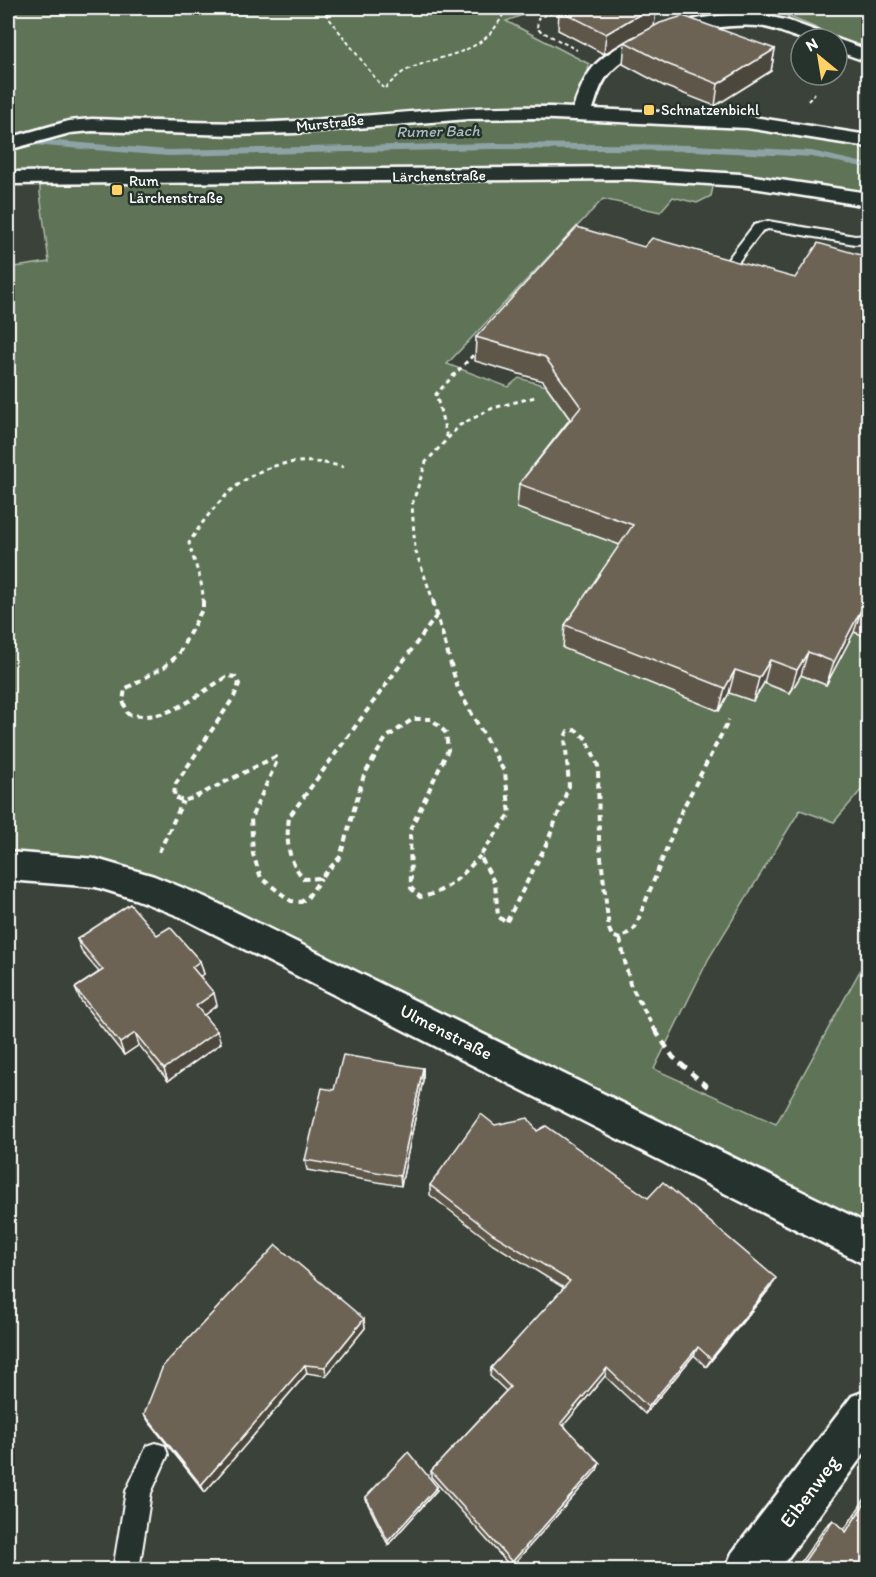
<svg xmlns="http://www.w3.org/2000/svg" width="876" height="1577" font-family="Itim,sans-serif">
	<rect width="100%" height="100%" fill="#3b4239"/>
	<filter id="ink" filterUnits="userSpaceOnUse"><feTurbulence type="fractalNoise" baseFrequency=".0167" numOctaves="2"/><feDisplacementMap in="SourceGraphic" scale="12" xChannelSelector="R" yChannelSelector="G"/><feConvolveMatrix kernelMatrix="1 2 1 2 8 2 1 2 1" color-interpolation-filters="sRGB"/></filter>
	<g filter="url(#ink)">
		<g fill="#5e7356" stroke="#aeb9aa" stroke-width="1.5">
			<path d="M8 8H542L506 21 589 64 582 113 747 122 868 141V200L740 180 715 179 711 196 697 203 673 197 660 212 603 199 447 364 508 387 519 378 546 386 578 431 630 549 719 711 729 693 764 683 790 693 801 675 826 685 854 632 868 637V782L834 822 800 810 709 958 654 1069 776 1124 868 956V1246L284 950 51 868 8 866V268L49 262 40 193V178H8Z"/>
			<path d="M772 8H868V50L778 12Z"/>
		</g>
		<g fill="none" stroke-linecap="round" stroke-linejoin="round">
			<path fill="#8ea3a5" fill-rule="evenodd" d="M8 137 168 150 493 143 694 145 812 151 868 164V168L812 157 694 151 493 149 168 156 8 143Z"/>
			<defs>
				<g id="service">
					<path d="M738 8H748L755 20 754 22H746Z"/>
					<path d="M768 221 855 236 868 235V243L855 244 768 229 762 231 732 270H724L722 267 754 225Z"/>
					<path d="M156 1443 165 1446 168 1455 151 1493 139 1570H113L126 1491 147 1446Z"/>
				</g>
				<g id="minor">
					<path d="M758 14 789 21 827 35 829 39C821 39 810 41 802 39 787 35 774 27 758 26 715 22 636 40 608 75 600 84 597 97 593 109L747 116 868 135V147L747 128 533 118 468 119 295 133 235 135 92 131 70 133 8 150V138L69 121 92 119C160 121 229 125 297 121 389 115 480 103 573 108 579 92 585 75 597 63 637 26 706 13 758 14Z"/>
					<path d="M837 39 868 50V62L837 51Z"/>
					<path d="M629 167 740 174 868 193V206L740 186 629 179 8 184V172Z"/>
					<path d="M8 852 96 859 154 876 205 897 868 1224V1266L181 917 135 899 96 887 8 880Z"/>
					<path d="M868 1390V1448L779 1570H725L732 1553 852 1396Z"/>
				</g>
			</defs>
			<use href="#service" stroke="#fff" stroke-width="4"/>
			<use href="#minor" stroke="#fff" stroke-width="5"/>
			<g stroke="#fff" stroke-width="2" stroke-dasharray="4 3" stroke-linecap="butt">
				<path d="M321 8 383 88"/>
				<path d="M566 8 538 18 537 29 577 50"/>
				<path d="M385 88C392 82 398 74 407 70 448 51 486 57 506 8"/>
				<path d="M808 101 815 93"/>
			</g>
			<g stroke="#fff" stroke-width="3" stroke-dasharray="4.5 4" stroke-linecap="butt">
				<path d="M447 437 436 394 477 351"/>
				<path d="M203 603C204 582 194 564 189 543 227 482 270 448 344 467"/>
				<path d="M434 603 415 549 412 505 426 462 460 425 493 408 535 397"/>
			</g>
			<g stroke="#fff" stroke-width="4" stroke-dasharray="6 4.5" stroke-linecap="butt">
				<path d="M203 601V608L178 655 164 667 125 689 123 701 128 714C169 724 195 695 228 676L235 677 239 684 234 697 175 785 174 797 183 801 193 798 275 757 277 761 251 818 253 854 261 878 291 901 301 902 308 897 321 878"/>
				<path d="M433 601 458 689 505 773 510 814 480 856 495 884 498 916 506 923 547 843 569 786 565 737 568 731 576 730 587 739 598 766 599 839 609 929 612 936 620 939 635 928 681 812 729 720"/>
				<path d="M437 615 289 817C286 842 287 859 304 879L321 878 340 857 364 775 386 738 413 719H432L446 733 448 750 410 830 411 888 420 897C447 893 462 875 480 856"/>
				<path d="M159 852 183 801"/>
				<path d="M620 939 630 984 656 1032"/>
			</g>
			<path stroke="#fff" stroke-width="4.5" stroke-dasharray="8 6" stroke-linecap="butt" d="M655 1030 673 1057 711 1090"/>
			<use href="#service" fill="#26332d" fill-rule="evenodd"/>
			<use href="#minor" fill="#26332d" fill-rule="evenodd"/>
		</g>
		<g fill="#5d5649" stroke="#fff" stroke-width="1.5">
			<path d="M559 10 775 49 771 71 715 106 664 86 623 64 625 42 642 33 631 38 604 54 558 30Z"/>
			<path d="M644 247 795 278 868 257V637L854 632 826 685 801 675 790 693 764 683 753 701 729 693 719 711 563 648 565 625 620 545 517 508 519 484 570 419 543 381 475 361 476 337Z"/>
			<path d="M157 935 200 961 204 974 200 976 217 1005 204 1015 221 1043 168 1081 139 1045 124 1055 81 1001 75 988 99 972 82 952 77 939Z"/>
			<path d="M423 1068V1080L401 1186 307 1170 305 1160 334 1090Z"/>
			<path d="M495 1125 537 1131 771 1287 706 1367 694 1355 645 1414 605 1376 564 1425 597 1470 511 1567 431 1477V1471L506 1391 490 1376 491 1368 564 1288 493 1244 430 1195V1185Z"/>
			<path d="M364 1319 365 1328 326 1376 307 1373 205 1492 149 1422 144 1414Z"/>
			<path d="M437 1490 388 1545 366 1500V1497Z"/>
			<path d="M868 1494V1569H796L826 1526 833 1520 844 1530Z"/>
		</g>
		<g fill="#4c463c" stroke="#fff" stroke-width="1.5">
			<path d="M656 8 654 28 631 38 604 54 606 34 633 18Z"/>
			<path d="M775 49 771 71 715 106 718 84Z"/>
			<path d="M862 608 854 632 826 685 834 662Z"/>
			<path d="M808 652 801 675 790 693 797 670Z"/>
			<path d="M770 660 764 683 753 701 759 678Z"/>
			<path d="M735 670 729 693 719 711 725 688Z"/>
			<path d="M200 961 204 974 195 979 192 967Z"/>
			<path d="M214 993 217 1005 200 1018 196 1006Z"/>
			<path d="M217 1031 221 1043 168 1081 164 1069Z"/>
			<path d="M135 1033 139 1045 124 1055 120 1043Z"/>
			<path d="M423 1068V1080L401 1186 400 1176Z"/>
			<path d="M8 1185 10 1190 8 1208Z"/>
			<path d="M776 1278 771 1287 706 1367 711 1359Z"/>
			<path d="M364 1319 365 1328 326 1376 325 1367Z"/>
			<path d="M698 1347 694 1355 645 1414 648 1407Z"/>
			<path d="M305 1365 307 1373 205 1492 201 1485Z"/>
			<path d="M607 1368 605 1376 559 1431 561 1423Z"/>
			<path d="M600 1463 597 1470 511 1567 512 1562Z"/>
			<path d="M437 1487V1490L388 1545V1541Z"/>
		</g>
		<g fill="#6c6455" stroke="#fff" stroke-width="1.5">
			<path d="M565 8H656L633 18 606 34 559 10Z"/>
			<path d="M683 16 775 49 718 84 667 64 625 42 660 23Z"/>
			<path d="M577 227 644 247 652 238 795 278 818 243 868 257V610L862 608 834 662 808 652 797 670 770 660 759 678 735 670 725 688 565 625 633 525 519 484 581 407 545 357 476 337Z"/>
			<path d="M130 904 157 935 170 927 200 961 192 967 214 993 196 1006 217 1031 164 1069 135 1033 120 1043 75 988 103 970 77 939Z"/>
			<path d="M343 1055 423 1068 400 1176 305 1160 322 1088 334 1090Z"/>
			<path d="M481 1114 495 1125 528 1118 537 1131 546 1126 648 1198 663 1182 776 1278 711 1359 698 1347 648 1407 607 1368 561 1423 600 1463 512 1562 431 1471 510 1387 491 1368 570 1281 493 1234 430 1185Z"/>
			<path d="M276 1245 364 1319 325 1367 305 1365 201 1485 144 1414 163 1366Z"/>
			<path d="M408 1452 437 1487 388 1541 366 1497Z"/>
			<path d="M868 1498V1569H799L833 1520 846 1532Z"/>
		</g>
	</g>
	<g fill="#ffd166" stroke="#26332d" stroke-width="2">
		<rect x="643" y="104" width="12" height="12" rx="3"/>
		<rect x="111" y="184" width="12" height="12" rx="3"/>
	</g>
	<g text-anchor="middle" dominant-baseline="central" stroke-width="5" stroke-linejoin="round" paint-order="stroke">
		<g font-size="15" fill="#fff" stroke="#26332d" text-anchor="start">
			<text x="661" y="110">Schnatzenbichl</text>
			<text x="129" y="181">Rum<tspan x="129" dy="17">Lärchenstraße</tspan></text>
		</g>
		<g font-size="15" fill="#fff" stroke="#26332d">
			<text transform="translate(330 123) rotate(-6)">Murstraße</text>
			<text transform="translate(439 176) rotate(-1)">Lärchenstraße</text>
		</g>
		<g font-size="16" font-style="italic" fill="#aababc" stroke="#26332d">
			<text transform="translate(438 131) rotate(-1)">Rumer Bach</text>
		</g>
		<g font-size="18" fill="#fff" stroke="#26332d">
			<text transform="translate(446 1032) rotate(27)">Ulmenstraße</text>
		</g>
		<g font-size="21" fill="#fff" stroke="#26332d">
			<text transform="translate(809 1491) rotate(-53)">Eibenweg</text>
		</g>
	</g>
	<rect width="876" height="1577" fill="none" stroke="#26332d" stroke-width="30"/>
	<rect x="15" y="15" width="846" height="1547" fill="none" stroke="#fff" stroke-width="2" filter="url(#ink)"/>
	<g transform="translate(819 57) rotate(330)"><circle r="28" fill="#26332d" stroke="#7d8581" stroke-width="1.5"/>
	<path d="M0-4.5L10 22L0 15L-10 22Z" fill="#ffd166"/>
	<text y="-9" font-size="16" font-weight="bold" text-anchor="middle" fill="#ffffff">N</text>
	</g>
</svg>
